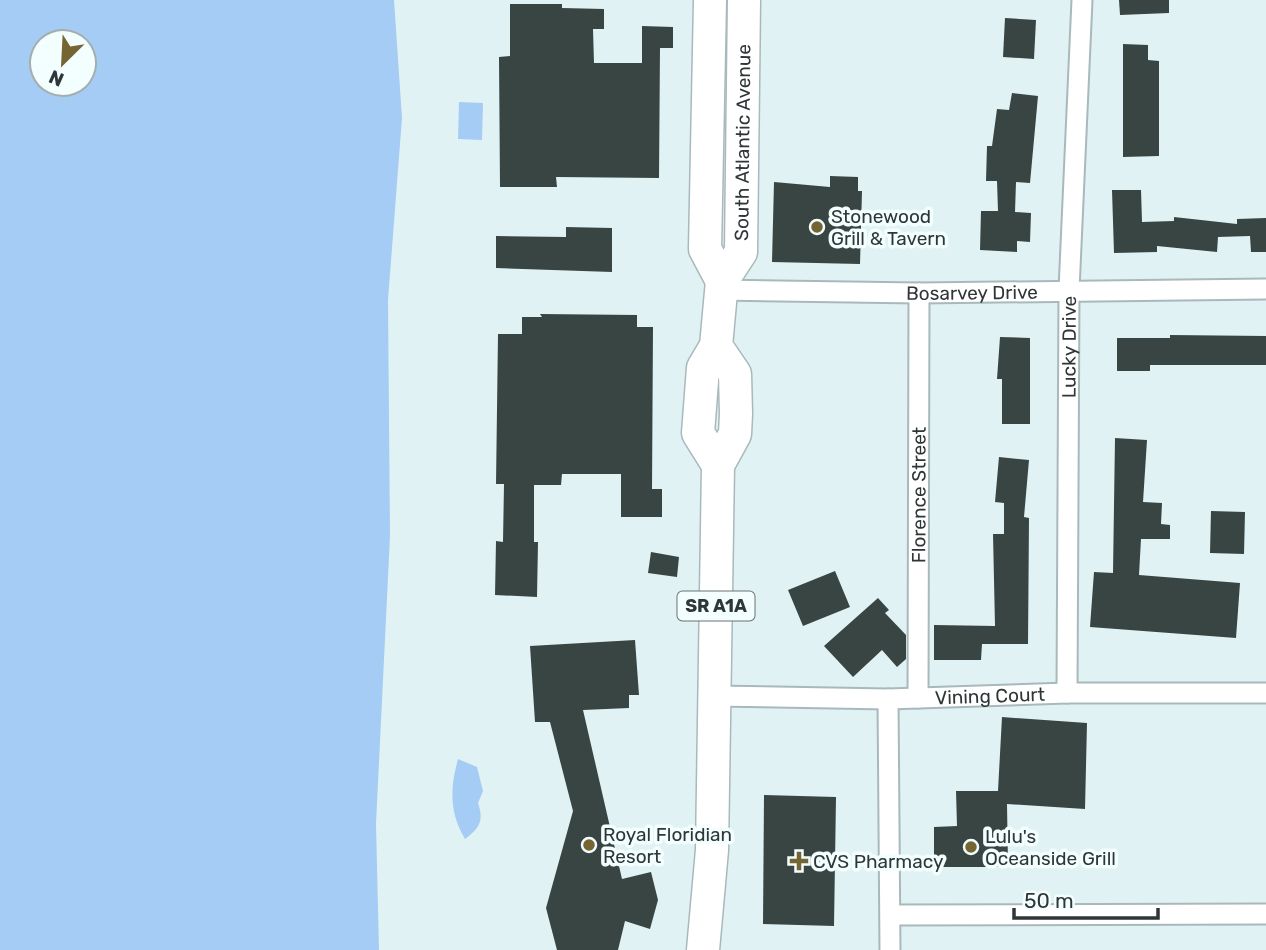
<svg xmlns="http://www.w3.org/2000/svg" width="1266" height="950" font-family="Rubik,sans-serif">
	<rect width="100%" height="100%" fill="#e1f2f4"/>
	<g fill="#a4ccf5" fill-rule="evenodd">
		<path d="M0 0H394L402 118 388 300 390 536 376 824 379 950H0ZM42 42H84V84H42Z"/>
		<path d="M459 102 483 103 482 140 458 139Z"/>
		<path d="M458 759 477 767 483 791 478 803C484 820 480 828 465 839 449 812 450 788 458 759Z"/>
	</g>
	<g fill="#384543">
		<path d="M1119 0H1169V13L1120 15Z"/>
		<path d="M510 4H562V8L604 9V29H593L594 63H642V26L673 27V48H660L659 178 556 177 557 187H500L499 57 510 56Z"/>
		<path d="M1005 18 1036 20 1034 59 1003 57Z"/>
		<path d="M1123 44 1148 45V60L1159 61V156L1123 157Z"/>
		<path d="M1012 93 1038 96 1030 183 1016 182 1015 212 1031 213 1030 242 1017 241V252L980 250 981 211H998L997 181H986L987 146H992L997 109 1009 110Z"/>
		<path d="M830 176 858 177V191H862L860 264 772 262 774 182 830 187Z"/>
		<path d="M1112 190H1141L1142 222 1174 221V217L1237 224V219L1266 218V252H1251L1250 236 1218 237 1217 252 1157 246V252L1114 253Z"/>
		<path d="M566 227 612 228V272L496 268V236L566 237Z"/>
		<path d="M540 314 637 315V327H653L652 489H662V517H621V474H562L561 485H534V542H538L537 597 495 595 496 541 503 542 504 484H496L498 334H522V317H542Z"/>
		<path d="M1170 335 1266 336V365H1150V371H1117V338H1170Z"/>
		<path d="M1000 337 1030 338V424H1002V379H997Z"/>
		<path d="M1115 438 1147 440 1143 502 1162 503 1161 524 1170 525V539H1141L1139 575 1240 583 1236 638 1090 627 1094 572 1113 573Z"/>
		<path d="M999 457 1029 460 1024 517 1029 518 1028 644H982L981 660H934V625L995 626 993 534H1004V503L995 502Z"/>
		<path d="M1211 511 1245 512 1244 554 1210 553Z"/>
		<path d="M651 552 679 557 677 577 648 573Z"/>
		<path d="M835 571 850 607 803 626 788 590Z"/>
		<path d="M878 598 889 610 885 613 906 635V659L897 667 882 650 853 677 824 646Z"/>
		<path d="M635 640 639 695H629V708L583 710 622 879 651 872 658 900 650 929 625 921 618 950H557L546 908 573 811 550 722H535L530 646Z"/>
		<path d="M1002 717 1087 723 1085 809 1007 804 1008 867H934V827L957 826 956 791H998Z"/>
		<path d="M764 795 836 797 834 926 763 924Z"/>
	</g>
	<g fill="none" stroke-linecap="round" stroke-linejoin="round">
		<defs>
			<g id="minor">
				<path id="s1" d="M720 290 919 293 1266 289"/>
				<path id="s2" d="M1067 693 1069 290 1082 0"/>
				<path id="s3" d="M714 696 888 699 1067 693H1266"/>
				<path id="s4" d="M918 698 919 293"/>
				<path d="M888 699 890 950"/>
				<path d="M891 915 1266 914"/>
			</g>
			<g id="primary">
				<path d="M710 0 705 249 722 281"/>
				<path id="s5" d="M718 465 698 433 703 368 716 346 722 281 741 252 744 0"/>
				<path d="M703 950 712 850 718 465 735 434 736 414 735 374 716 346"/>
			</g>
		</defs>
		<use href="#minor" stroke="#a9b9bb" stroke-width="23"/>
		<use href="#primary" stroke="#a9b9bb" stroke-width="35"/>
		<use href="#minor" stroke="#fff" stroke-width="19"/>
		<use href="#primary" stroke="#fff" stroke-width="32"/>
	</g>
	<g fill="#756533" stroke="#f3feff" stroke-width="2.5">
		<circle cx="817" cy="227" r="7"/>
		<circle cx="589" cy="845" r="7"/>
		<circle cx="971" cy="847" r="7"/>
		<path d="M795.5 850.5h7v7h7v7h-7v7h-7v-7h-7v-7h7z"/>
	</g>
	<g text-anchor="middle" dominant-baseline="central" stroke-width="7" stroke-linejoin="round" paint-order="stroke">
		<rect fill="#f3feff" stroke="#6a7273" stroke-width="2" x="677.5" y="591.5" width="77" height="29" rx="5"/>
		<g font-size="18" font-weight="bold" fill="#2f3637">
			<text x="716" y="606">SR A1A</text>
		</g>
		<g font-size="19" fill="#2f3637" stroke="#f3feff">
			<text stroke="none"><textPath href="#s5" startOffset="338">South Atlantic Avenue</textPath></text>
			<text stroke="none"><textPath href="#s1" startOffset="252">Bosarvey Drive</textPath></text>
			<text stroke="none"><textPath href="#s2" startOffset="346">Lucky Drive</textPath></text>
			<text stroke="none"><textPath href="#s4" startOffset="203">Florence Street</textPath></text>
			<text stroke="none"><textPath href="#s3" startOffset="276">Vining Court</textPath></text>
		</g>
		<g font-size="19" fill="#2f3637" stroke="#f3feff" text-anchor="start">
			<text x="831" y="216">Stonewood<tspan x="831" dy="22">Grill &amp; Tavern</tspan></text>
			<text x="603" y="834">Royal Floridian<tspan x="603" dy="22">Resort</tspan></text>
			<text x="985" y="836">Lulu's<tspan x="985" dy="22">Oceanside Grill</tspan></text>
			<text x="813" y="861">CVS Pharmacy</text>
		</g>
	</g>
	<g transform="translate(63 63) rotate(204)"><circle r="33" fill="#f3feff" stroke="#a5aeaf" stroke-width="2"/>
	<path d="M0-5L12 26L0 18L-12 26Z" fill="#756533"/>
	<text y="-10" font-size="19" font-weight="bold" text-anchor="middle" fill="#2f3637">N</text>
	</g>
	<path d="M1014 908v10h144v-10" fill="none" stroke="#2f3637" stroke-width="3.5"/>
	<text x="1024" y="908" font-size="21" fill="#2f3637" stroke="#f3feff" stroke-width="5" paint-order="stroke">50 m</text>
</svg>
